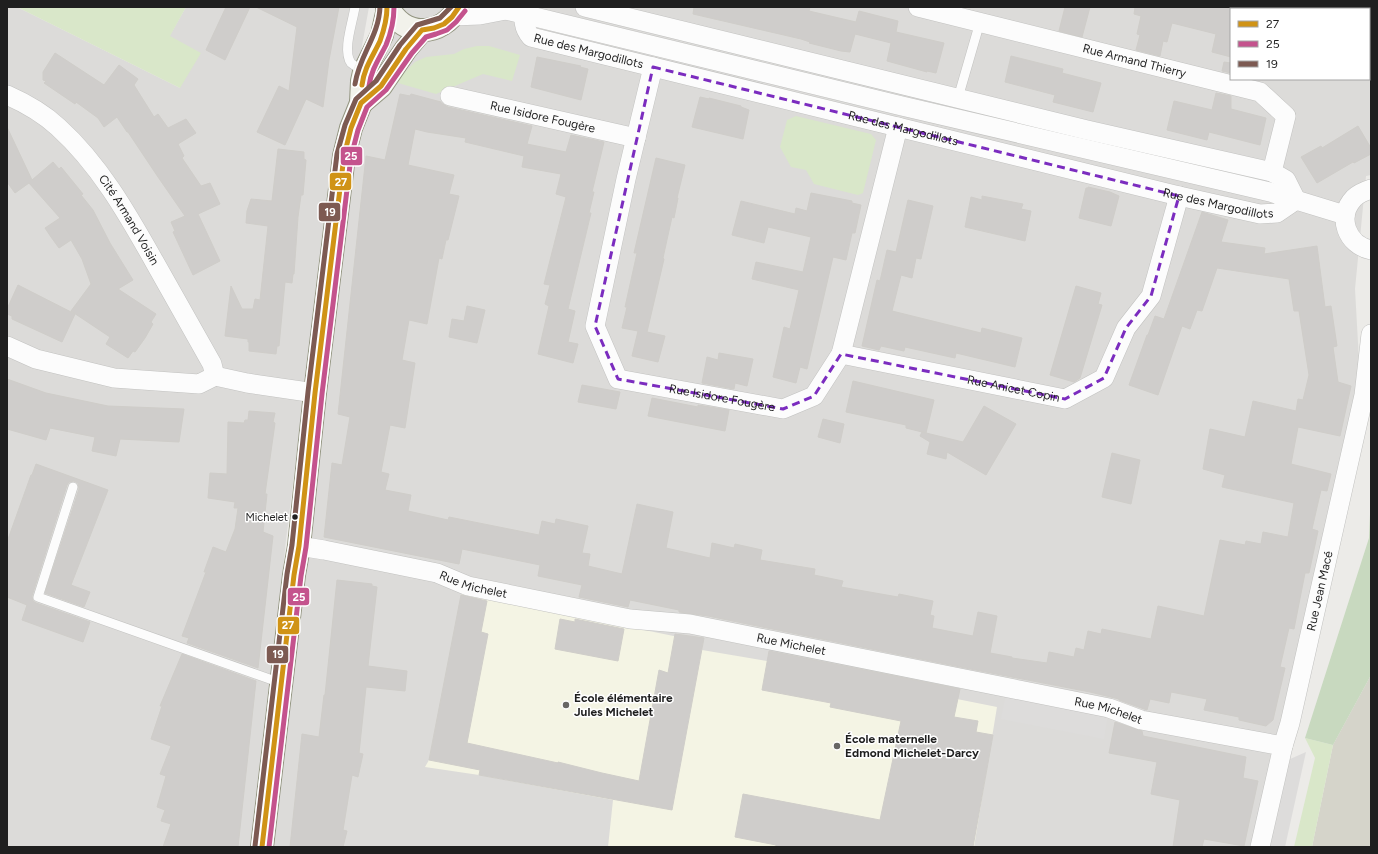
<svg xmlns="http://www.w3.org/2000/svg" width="1378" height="854" font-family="Figtree,sans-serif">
	<rect width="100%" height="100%" fill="#ecebe8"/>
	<g fill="#dcdbd9" fill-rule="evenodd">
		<path d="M7 7H17L180 88 169 37 186 7H369L354 90 306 378 286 540 255 847H7Z"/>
		<path d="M383 7H1371V175L1366 176 1355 289 1360 379 1270 771 1250 847H270L353 156ZM1231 9H1369V79H1231Z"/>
	</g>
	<path fill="#f4f4e4" d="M462 593 703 642 702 650 767 661 997 707 974 847H608L613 800 479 775 425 767 429 760Z"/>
	<path fill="#d5d4ca" d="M1371 675V847H1312L1333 745Z"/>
	<g fill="#d9e7c9">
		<path d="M17 7H186L170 36 201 53 180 88Z"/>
		<path d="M477 46H489L520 55 512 81 483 74 436 94 398 83 401 76 415 62 426 57 454 54 464 49Z"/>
		<path d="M796 116 871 134 876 140 863 193 858 195 814 184 806 170 791 167 780 147 787 120Z"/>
		<path d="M1305 738 1333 745 1312 847H1294L1315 758Z"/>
	</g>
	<path fill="#c8d9bf" d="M1371 491V675L1333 745 1305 738 1369 538Z"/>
	<g fill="#dddcdb">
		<path d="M1007 688 1109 708 1104 739 1001 719Z"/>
		<path d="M1306 752 1285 847H1260L1279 764Z"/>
	</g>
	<g fill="#cfcdcb" stroke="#cfcdc9">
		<path d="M226 7H250L225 60 206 50Z"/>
		<path d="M256 7H339L329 60 323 107 306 99 285 145 257 132 279 86 289 91 297 27Z"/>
		<path d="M694 7H810L809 11 856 22 859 11 898 21 896 32 944 43 936 73 927 71V72L887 61 891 43 855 34 850 52 841 51 809 43 810 42 801 39 693 14Z"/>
		<path d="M1065 7H1090L1082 37 1059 31Z"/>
		<path d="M1135 7H1231V57L1212 52 1216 34 1172 23 1167 42 1163 41 1160 56 1136 50 1140 35 1137 34 1141 16 1134 14Z"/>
		<path d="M55 53 104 85 119 65 138 79 134 85 154 117 158 114 168 128 186 119 196 133 178 144 184 156 182 158 201 186 210 183 220 204 198 214 220 261 193 275 173 232 175 231 171 222 185 216 158 177 128 132H127L117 117 104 127 98 118 76 102 75 104 44 83 46 81 43 80V72Z"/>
		<path d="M1011 56 1063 69 1062 73 1101 83 1093 112 1053 102 1055 95 1005 82Z"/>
		<path d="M537 57 581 66 580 67 588 69 581 100 531 87Z"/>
		<path d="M1224 62 1231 63V73L1222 71Z"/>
		<path d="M1216 93 1231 96V109L1266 118 1260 145 1209 132 1207 140 1167 130 1174 101 1212 110Z"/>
		<path d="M400 94 410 96 411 94 441 102V103L448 107 532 126 527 144 566 152 571 135 604 142 592 192H594L589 213H591L568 309 575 311 568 342 578 344 573 363 538 354 549 306 545 304 550 285 544 284 566 197 556 194 561 174 522 167 524 156 465 142 466 138 427 132 415 129 408 165 454 175 449 194 459 196 448 240H446L442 259 439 258 427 324 409 320 402 360 415 363 405 428 390 425 381 472 389 474 385 490 411 495 408 511 448 520 449 517 539 535 542 521 555 524 556 519 588 526 582 553 590 554 588 566 622 574 637 504 673 512 666 548 710 558 712 543 734 548 735 544 762 550 760 560 815 569 814 575 843 581 841 587 898 597 899 594 933 601 930 615 934 616 932 628 973 636 978 612 997 616 990 653 1012 657V658L1047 663 1049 652 1074 657 1076 648 1084 650 1088 631 1101 634 1102 629 1151 639 1158 606 1204 616 1220 540 1245 545 1246 541 1261 544 1263 532 1288 537 1294 503 1222 487 1225 475 1203 469 1210 429 1245 437 1253 401 1296 411 1298 399 1303 400 1309 375 1299 311H1294L1289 279 1217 268 1202 311 1197 310 1190 329 1182 326 1158 395 1129 385 1147 335H1148L1155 316 1164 319 1202 212 1228 220 1221 242 1265 248 1264 254 1317 246 1325 307 1331 306 1337 346 1333 347 1338 382 1351 386 1340 436 1298 427 1291 464 1331 474 1327 491 1321 490 1312 529 1318 531 1309 573H1305L1294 629 1289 628 1280 667 1285 668 1273 720 1266 726 1239 720V717L1204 710 1207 699 1171 692 1169 703 1150 699 1147 710 1119 700V699L1090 692 965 668 708 616 679 612V610L630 600 628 607 579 597 582 585 538 576 540 565 462 549 459 564 324 537 332 463 342 465 350 417 338 414 366 156 385 160Z"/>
		<path d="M700 97 709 99V98L741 106V107L749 110 743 139 692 127Z"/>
		<path d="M1358 126 1371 148V154L1354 163 1353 162 1317 183 1301 157 1321 146 1322 148Z"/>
		<path d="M7 127 32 180 53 162 59 169 61 167 83 194 81 195 93 210 110 243 133 280 118 289 156 314 151 322 153 324 145 338 135 352 133 351 128 358 106 344 110 337 71 311 91 284 82 259 71 240 59 248 51 237 45 228 60 218 29 183 15 193 7 182Z"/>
		<path d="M278 149 304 152V159L306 160 303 195H301L298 217 294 274H293L292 283 285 282 279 346H277L276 354 249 351V342H248V339L225 336 231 286 242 309H253L255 299 260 300 268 226 246 223 247 211 251 199 272 201Z"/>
		<path d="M656 158 685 165 677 198H678L674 218 672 217 663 258 664 259 647 332 665 336 658 362 632 356 638 331 622 328 627 307H625L637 253H634Z"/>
		<path d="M1088 187 1110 192 1119 196 1111 226 1079 218 1086 188H1088Z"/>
		<path d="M811 193 852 201V203L861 205 855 233H852L846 260 833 257 807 369 800 367 796 383 773 377 784 327 790 329 799 290 752 279 756 262 803 272 811 237 768 227 764 243 732 235 741 201 795 214 796 208 807 211Z"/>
		<path d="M982 196 1023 204 1021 209 1031 211 1025 241 965 227 971 197 982 200Z"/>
		<path d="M908 200 933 206 921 259 916 258 912 278 901 275 892 311 981 333 982 328 1022 338 1015 367 956 353 955 358 905 347 904 351 881 346 879 350 862 346 877 280 880 281 887 250 896 252Z"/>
		<path d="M18 285 75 314 62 342 12 319V316L7 314V309Z"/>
		<path d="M1076 286 1101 293 1098 304 1102 305 1080 378 1074 382 1050 375Z"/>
		<path d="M467 306 485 310 477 343 449 337 452 319 464 321Z"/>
		<path d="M719 353 753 359 747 386 735 383 734 389 702 383 707 357 718 360Z"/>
		<path d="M7 379 46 393 108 406 184 409 179 442 120 439 116 456 92 451 95 437 50 428 46 440 7 429Z"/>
		<path d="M853 381 934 400 926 433 906 428V425L846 412Z"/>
		<path d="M582 385 620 392 616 409 578 402Z"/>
		<path d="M652 398 698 407V405L729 410 725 431 648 416Z"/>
		<path d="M984 406 1016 424 986 475 947 452 946 459 927 454 930 442 920 436 922 432 963 442Z"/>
		<path d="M249 411 275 413 273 422 275 423 265 494H267L263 532 273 536 258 668 187 643 189 638 182 636 206 572H204L213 547 226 552 235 529 238 508H234L235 502 208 498 210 473 227 474 228 422 244 423 245 420H248Z"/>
		<path d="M823 419 844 424 840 443 818 437Z"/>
		<path d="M1112 453 1140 460 1131 504 1102 497Z"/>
		<path d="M36 464 108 490 71 585 90 592 84 607 45 593 79 489 78 483 74 481 69 482 67 485 32 596 33 601 36 603 90 622 83 642 22 620 27 605 7 597V542L31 475H32Z"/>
		<path d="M337 580 372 584V586L377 587 368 666 407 671 405 691 366 687 359 753 363 754 358 777 352 775 343 830 347 831 343 847H290L302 734 319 737 324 695H325Z"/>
		<path d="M461 595 487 601 481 632 488 634 467 743 558 763V762L602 773 639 781 659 670 668 673 675 634 704 638 672 810 479 775 480 770 429 760Z"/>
		<path d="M560 619 575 622V619L624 629 618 661 555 649Z"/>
		<path d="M769 651 960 689 954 717 978 721 976 732 993 735 973 847H776V845L735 837 743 794 880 820 901 721 830 707 831 703 762 690Z"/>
		<path d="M182 654 256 681 238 847H163L171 824 161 821 165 810 157 807 166 776 160 774 171 746 151 739 162 706H160Z"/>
		<path d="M1115 722 1142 731 1143 736 1246 757 1243 778 1258 781 1244 846 1204 839 1202 847H1173L1180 800 1151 794 1157 762 1109 753Z"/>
	</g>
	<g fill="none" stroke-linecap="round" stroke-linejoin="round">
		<defs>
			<g id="lane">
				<path d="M355 7C353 21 342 51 351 63 355 66 360 69 364 72"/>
				<path d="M958 98 980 22"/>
				<path d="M73 487 38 597 281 683"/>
			</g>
			<g id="street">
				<path d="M501 7 506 10 902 106 1270 192 1345 215"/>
				<path id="s1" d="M525 7C523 19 523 28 531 37L1179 196 1260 214 1277 213 1296 200"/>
				<path d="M585 7 1087 130 1272 172 1286 180 1296 200"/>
				<path id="s2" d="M918 7 1260 92 1286 116 1272 172"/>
				<path d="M453 16 480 15 506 10"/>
				<path id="s3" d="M653 67 626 179 595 326 618 379 783 409 814 396 841 354 898 127"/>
				<path id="s4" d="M7 95C25 103 44 114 58 127 99 164 127 213 154 261 173 295 193 330 212 364L215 376"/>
				<path id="s5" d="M450 96 636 138"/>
				<path d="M1371 189C1365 191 1359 193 1354 198 1336 217 1347 245 1371 250"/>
				<path d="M7 346 36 359 114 378 199 384 215 376 247 383 315 393"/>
				<path id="s6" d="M841 354 1065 399 1104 378 1126 328 1151 296 1179 196"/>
				<path id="s7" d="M299 546 324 550 437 573 468 586 630 619 690 624 1109 708 1141 720 1283 746"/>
				<path id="s8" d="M1260 847 1283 746 1290 723 1364 395 1371 334"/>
			</g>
			<g id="secondary">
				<path d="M388 7C405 39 441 37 459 7"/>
				<path d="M361 103 381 86 406 49 422 30"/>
				<path d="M262 847 294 575 299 546 315 393 344 156 351 128 361 103 362 81 364 72 382 35 387 13V7"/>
			</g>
		</defs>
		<use href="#lane" stroke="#c2c2c0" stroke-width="10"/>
		<use href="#street" stroke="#c2c2c0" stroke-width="20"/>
		<use href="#secondary" stroke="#939581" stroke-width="24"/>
		<use href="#lane" stroke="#fcfcfc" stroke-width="9"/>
		<use href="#street" stroke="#fcfcfc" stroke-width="19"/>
		<use href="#secondary" stroke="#f2f2eb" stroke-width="22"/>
		<defs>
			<g id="bus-1">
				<path d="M362 85C364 68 373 56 380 41 384 30 387 19 387 7"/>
				<path d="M262 847 294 575 299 546 315 393 344 156 351 128 361 103 381 86 406 49 422 30 434 28 444 24 452 17 459 7"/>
			</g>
			<g id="bus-2">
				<path d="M369 86C371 70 379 59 386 45 391 33 394 20 394 7"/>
				<path d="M269 847 301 576 306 547 322 394 351 157 358 130 367 107 386 90 412 53 426 37 436 34 447 30 456 22 465 11"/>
			</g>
			<g id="bus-3">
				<path d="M355 84C359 56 379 36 380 7"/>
				<path d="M255 846 287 574 292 545 308 392 337 154 345 125 356 99 376 81 400 45 417 25 440 18 451 7"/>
			</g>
		</defs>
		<use href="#bus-1" stroke="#fff" stroke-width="8"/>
		<use href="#bus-2" stroke="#fff" stroke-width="8"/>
		<use href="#bus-3" stroke="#fff" stroke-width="8"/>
		<use href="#bus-1" stroke="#d09316" stroke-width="5"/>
		<use href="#bus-2" stroke="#c4538d" stroke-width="5"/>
		<use href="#bus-3" stroke="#7d5a52" stroke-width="5"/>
	</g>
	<path fill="none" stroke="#7b2cbf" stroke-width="3" stroke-dasharray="8 5" stroke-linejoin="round" d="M653 67 1179 196 1151 296 1126 328 1104 378 1065 399 841 354 814 396 783 409 618 379 595 326Z"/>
	<circle fill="#1f1f1f" stroke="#fff" stroke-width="1.5" cx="295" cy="517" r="3.5"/>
	<g fill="#676665" stroke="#fff" stroke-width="1.5">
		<circle cx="566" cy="705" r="4"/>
		<circle cx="837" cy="746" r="4"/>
	</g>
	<g text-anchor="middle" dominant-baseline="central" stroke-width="3" stroke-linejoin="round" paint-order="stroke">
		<g font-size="11" fill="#1f1f1f" stroke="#fff" text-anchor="end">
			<text x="288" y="517">Michelet</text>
		</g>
		<g font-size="12" fill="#1f1f1f" stroke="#fff">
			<text stroke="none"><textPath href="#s1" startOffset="91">Rue des Margodillots</textPath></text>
			<text stroke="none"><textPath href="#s2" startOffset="223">Rue Armand Thierry</textPath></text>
			<text stroke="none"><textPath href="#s5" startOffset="95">Rue Isidore Fougère</textPath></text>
			<text stroke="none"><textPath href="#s1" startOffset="415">Rue des Margodillots</textPath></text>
			<text stroke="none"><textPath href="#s1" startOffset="739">Rue des Margodillots</textPath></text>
			<text stroke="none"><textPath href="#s4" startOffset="178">Cité Armand Voisin</textPath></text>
			<text stroke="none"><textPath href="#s6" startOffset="176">Rue Anicet Copin</textPath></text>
			<text stroke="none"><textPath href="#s3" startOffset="429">Rue Isidore Fougère</textPath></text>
			<text stroke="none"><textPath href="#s7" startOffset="179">Rue Michelet</textPath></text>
			<text stroke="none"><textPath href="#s8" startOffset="263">Rue Jean Macé</textPath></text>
			<text stroke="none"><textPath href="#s7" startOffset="503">Rue Michelet</textPath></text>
			<text stroke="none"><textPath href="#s7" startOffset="827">Rue Michelet</textPath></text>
		</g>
		<g font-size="12" font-weight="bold" fill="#1f1f1f" stroke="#fff" text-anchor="start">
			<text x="574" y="698">École élémentaire<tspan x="574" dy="14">Jules Michelet</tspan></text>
			<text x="845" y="739">École maternelle<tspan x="845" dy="14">Edmond Michelet-Darcy</tspan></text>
		</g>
	</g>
	<g stroke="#fff" stroke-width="1.5">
		<rect x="340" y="146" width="23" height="20" rx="4" fill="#c4538d"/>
		<rect x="329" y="172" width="23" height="19" rx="4" fill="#d09316"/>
		<rect x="318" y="202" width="23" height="20" rx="4" fill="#7d5a52"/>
		<rect x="287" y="587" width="23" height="19" rx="4" fill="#c4538d"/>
		<rect x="277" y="616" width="23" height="19" rx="4" fill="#d09316"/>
		<rect x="266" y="645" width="23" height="19" rx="4" fill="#7d5a52"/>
	</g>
	<g font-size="11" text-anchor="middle" font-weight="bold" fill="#fff">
		<text x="351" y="160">25</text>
		<text x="341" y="186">27</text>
		<text x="330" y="216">19</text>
		<text x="299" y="601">25</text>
		<text x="288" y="629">27</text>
		<text x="278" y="658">19</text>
	</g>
	<rect width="1378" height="854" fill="none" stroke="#1f1f1f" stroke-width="16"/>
	<rect x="1230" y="8" width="140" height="72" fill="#ffffff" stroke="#a5a5a5"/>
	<rect x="1238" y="21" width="20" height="6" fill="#d09316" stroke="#a5a5a5"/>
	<text x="1266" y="28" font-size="12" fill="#1f1f1f">27</text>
	<rect x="1238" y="41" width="20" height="6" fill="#c4538d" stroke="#a5a5a5"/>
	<text x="1266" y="48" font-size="12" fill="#1f1f1f">25</text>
	<rect x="1238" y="61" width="20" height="6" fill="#7d5a52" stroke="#a5a5a5"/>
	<text x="1266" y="68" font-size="12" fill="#1f1f1f">19</text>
</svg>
